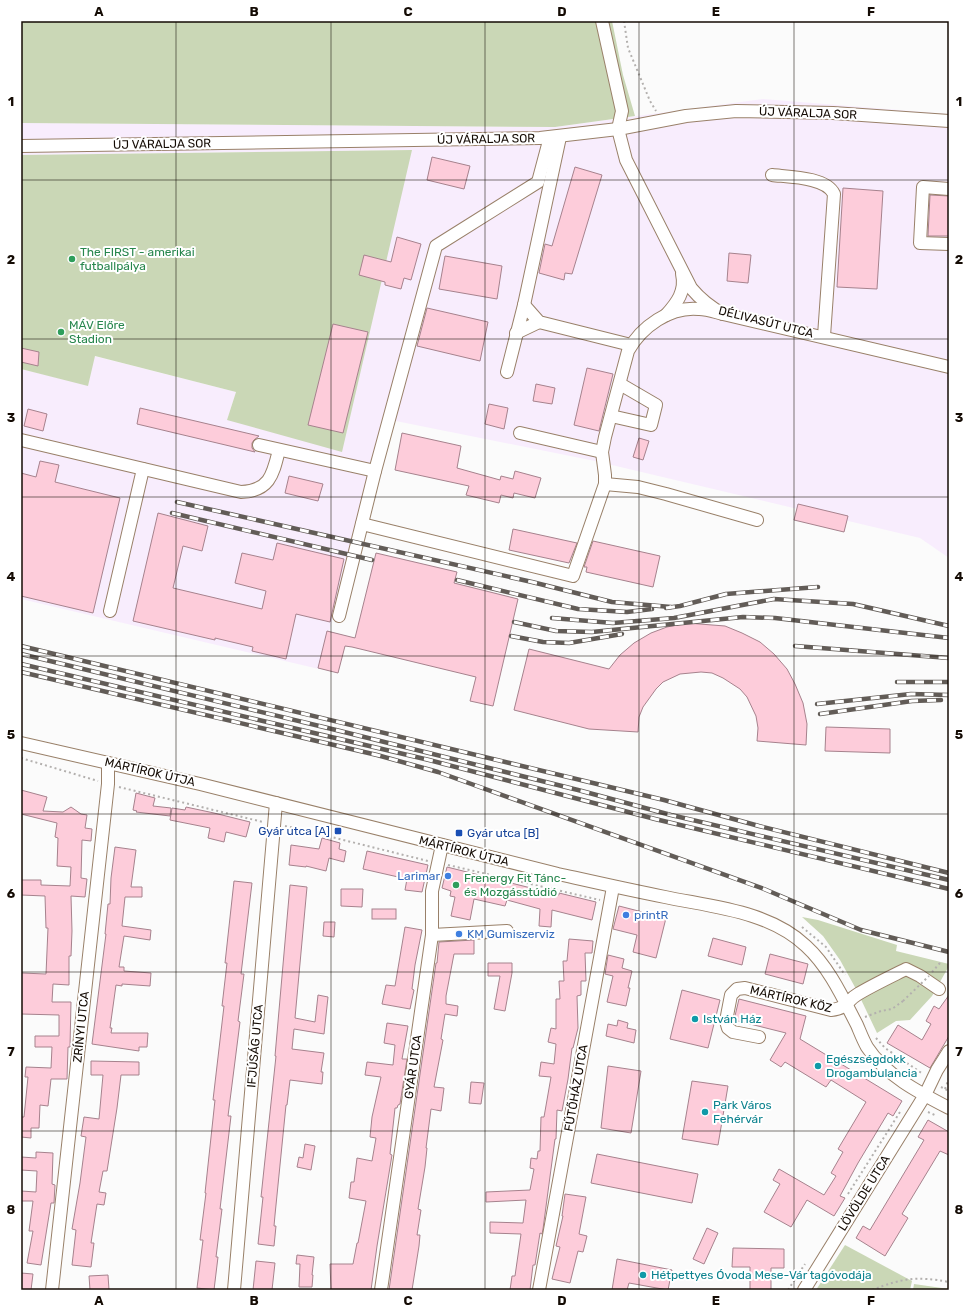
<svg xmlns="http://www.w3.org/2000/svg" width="970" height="1311" font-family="Rubik,sans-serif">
	<rect width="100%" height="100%" fill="#fbfbfb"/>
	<path fill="#f8edfd" d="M763 99 949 114V558L920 538 595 461 386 419 319 669 21 599V369L88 385 94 356 236 392 227 420 412 150 21 155V123L555 127Z"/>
	<g fill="#cad7b6">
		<path d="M21 21H612L623 75 635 116 555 127 21 123Z"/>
		<path d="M412 150 342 452 227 420 236 392 95 356 88 386 21 369V155Z"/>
		<path d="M802 917 818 920 897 945 896 951 949 964V966L932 996 910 1020 896 1021 877 1033 856 989 840 960 823 936Z"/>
		<path d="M845 1245 912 1281 910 1290H816Z"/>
		<path d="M914 1284 949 1289V1290H913Z"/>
	</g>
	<g fill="#fdccda" stroke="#a6828d">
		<path d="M432 157 470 166 464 189 427 180Z"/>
		<path d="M575 167 602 175 572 274 565 273 564 280 539 273 545 244 552 246Z"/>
		<path d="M843 188 883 191 877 289 837 287Z"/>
		<path d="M930 195 949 196V236H928Z"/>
		<path d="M397 237 421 244 411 280 404 278 401 289 385 285V282L359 275 364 255 391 262Z"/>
		<path d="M729 253 751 255 748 283 727 281Z"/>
		<path d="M445 256 502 266 497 299 439 289Z"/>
		<path d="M427 308 488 322 480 361 417 346Z"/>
		<path d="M333 324 368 332 343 433 308 425Z"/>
		<path d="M21 348 39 352 38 366 21 362Z"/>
		<path d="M587 368 613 374 599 431 574 425Z"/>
		<path d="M536 384 555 388 552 404 533 401Z"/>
		<path d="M489 404 508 408 504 429 485 424Z"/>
		<path d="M140 408 259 436 254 440 252 443V448L255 452 137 424Z"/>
		<path d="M28 409 47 414 43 431 24 426Z"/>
		<path d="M402 433 461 446 457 468 500 480 501 476 513 479 515 471 541 478 535 498 514 493 513 498 501 495 499 503 466 495 469 486 395 470Z"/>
		<path d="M639 438 649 441 643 460 633 457Z"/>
		<path d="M40 461 59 465 55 482 120 498 93 613 21 596V473L36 477Z"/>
		<path d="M289 476 323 484 318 501 285 493Z"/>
		<path d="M798 504 848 516 844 532 794 520Z"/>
		<path d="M158 513 208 526 202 551 183 546 173 588 262 609 266 591 235 583 242 553 273 560 277 543 344 559 330 622 296 614 286 659 252 651 253 647 215 638V640L133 621Z"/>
		<path d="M513 529 577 543 569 563 509 550Z"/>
		<path d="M593 541 660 556 653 587 586 572 587 567H584Z"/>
		<path d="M376 553 457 572 454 583 518 599 493 706 470 701 476 677 352 647 345 646 338 673 318 668 327 631 355 638Z"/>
		<path d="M687 623 725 626 742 633 760 642 774 654 787 669 795 684 803 703 807 724 806 745 757 741 758 728 756 716 747 697 740 689 723 678 712 673 701 672 680 674 663 682 656 689 643 707 639 717 638 732 589 729 514 710 529 649 609 669 620 655 634 643 651 633 667 627Z"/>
		<path d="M826 727 890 729V753L825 751Z"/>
		<path d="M21 790 47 797 43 811 63 812 71 807 81 814 87 815 85 828 92 829 91 841 82 840 81 878 87 879 85 897 71 896 72 931 71 956H69V985L53 984 52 1002H71L70 1047H68L67 1079H51L48 1106 40 1105 39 1128H31V1138L21 1137V1117H24L28 1077H25L26 1067 51 1068 52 1047H35V1036H59V1015L21 1014V973L46 974 48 928H46L45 896 21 895V880H41V885L70 886 71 867 57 866 58 838 55 837 57 823 21 814Z"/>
		<path d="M136 793 155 798 153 806 171 808 170 816 136 812 137 811 133 810Z"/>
		<path d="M186 807 214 813 250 822 246 837 226 832 224 842 208 838 210 828 170 820 172 808 185 810Z"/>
		<path d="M322 838 340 843 339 849 346 851 344 862 329 858 326 871 306 866V867L289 865 291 845 319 849Z"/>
		<path d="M115 847 136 850 131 887H142V897H125L122 926 151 930 150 940 124 936 119 967H124V971L151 973 150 986 122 984V986L116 985 110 1028H112L111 1033H148L147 1047H139V1051L92 1044 106 934H105L108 904H110L111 878Z"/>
		<path d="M367 851 428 865 422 892 405 890 407 879 363 869Z"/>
		<path d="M447 867 559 895V893L596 902 592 920 552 910 551 927 539 926 540 909 507 900 505 906 474 899 470 920 451 916 455 897 450 896 451 891 442 888Z"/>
		<path d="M234 881 252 883 241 974H244L238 1021 240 1022 228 1116H231L220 1209H222L216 1257H218L214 1290 197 1288 203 1240H200L206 1193H205L215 1100H213L224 1006H222L227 963H225Z"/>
		<path d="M290 885 307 887 295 1018 315 1022 318 995 328 997 324 1034 294 1029 292 1049 324 1053 321 1072H323L322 1084 290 1080 287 1105H286L275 1215 274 1226H276L274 1246 258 1244 263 1197H261L276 1056H275Z"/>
		<path d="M341 889H363L362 907 341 906Z"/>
		<path d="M619 906 666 918 656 958 633 952 637 935 613 929Z"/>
		<rect x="372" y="909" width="24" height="10"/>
		<path d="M324 922H335L334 937 323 936Z"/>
		<path d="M405 927 422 930 415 965 412 989 414 990 410 1009 382 1004 386 985 395 986Z"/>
		<path d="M713 938 746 947 742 965 708 956Z"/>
		<path d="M569 939 593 941 592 953H585L586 981H581V995L577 996 578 1028 573 1048H572L568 1079 562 1111 557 1110 556 1139H555L543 1229 542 1234 540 1233 535 1265H533L530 1290H510L512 1276H515L521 1234 490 1233V1222L523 1223 526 1200 486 1202V1192L530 1190 534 1169 530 1168 531 1158 537 1159 538 1151H540L541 1117H544L551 1077 539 1076 541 1062 554 1064 556 1044 548 1042 551 1028 556 1029V999H560L559 981H564L563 961H567Z"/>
		<path d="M474 940V954H454L446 996V1004L458 1006 457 1016 445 1014 441 1039 443 1040 434 1087 444 1088 441 1111 431 1109 426 1148H427L425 1167 418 1209 421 1210 417 1235H420L419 1246 412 1290H389L436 963H437L439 942Z"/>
		<path d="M770 954 808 964 803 984 765 974Z"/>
		<path d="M608 955 624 959 622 968 632 971 628 988H630L626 1006 607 1002 613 976 605 974Z"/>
		<path d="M488 963H512V973L505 1011 494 1009 500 976H488Z"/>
		<path d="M682 990 720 1000 708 1048 670 1039Z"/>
		<path d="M949 995V1036L930 1068 887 1043 898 1025 922 1040 931 1024 926 1021 934 1006 939 1009Z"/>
		<path d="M739 999 806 1016 800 1039 902 1101 893 1116 888 1113 858 1163 840 1196 845 1198 834 1216 807 1200 791 1227 764 1212 780 1184 773 1180 779 1169 824 1195 836 1176 831 1173 843 1152 838 1149 866 1102 831 1080 826 1087 785 1062 781 1067 770 1060 786 1033 734 1020Z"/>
		<path d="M618 1020 628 1023 627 1028 636 1030 634 1043 606 1036 608 1024 617 1026Z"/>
		<path d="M387 1023 408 1026 402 1059H407L400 1104 398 1105 397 1108H395L390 1154 392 1155 377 1246 371 1290H331L330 1264H353L357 1243H358L366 1201 349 1198 351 1182H354L357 1158 372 1161 376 1138 370 1137 372 1117 381 1077 365 1075 367 1062 393 1065 395 1045 384 1043Z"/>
		<path d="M91 1061 139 1062V1075H121L117 1108 107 1171H103L99 1192 106 1193 104 1205 97 1204 91 1243H94L91 1267 72 1265 76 1230 72 1229 80 1183 86 1137 81 1136 84 1117 99 1119 103 1075H91Z"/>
		<path d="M608 1066 641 1071 631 1133 601 1128Z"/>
		<path d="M692 1081 728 1086 718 1145 682 1139Z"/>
		<path d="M471 1082 484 1083 481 1104 469 1103Z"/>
		<path d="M928 1120 949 1132V1155L940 1151 902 1214 908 1218 885 1256 856 1238 863 1226 870 1230 924 1140 918 1137Z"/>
		<path d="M305 1144 315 1146 311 1170 297 1167 299 1157 303 1158Z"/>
		<path d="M36 1152 53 1153 52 1184 55 1185 54 1203H51L41 1265 27 1263 33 1231H29L33 1201H21V1191L36 1192 37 1171 21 1170V1157L36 1158Z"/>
		<path d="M597 1154 698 1174 692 1203 591 1183Z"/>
		<path d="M565 1194 586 1197 579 1234 587 1236 583 1252 578 1251 570 1283 552 1279 560 1247 556 1246 563 1216H562Z"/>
		<path d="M707 1228 718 1233 704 1264 693 1259Z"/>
		<path d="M733 1248 784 1249V1268H771V1290H750V1267H732Z"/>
		<path d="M297 1255 314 1257 312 1275H313L312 1287H299L300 1264H296Z"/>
		<path d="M617 1259 672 1270 668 1290 629 1283 627 1290H612Z"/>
		<path d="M256 1261 275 1263 272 1290H253Z"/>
		<path d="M21 1273 33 1274 31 1290H21Z"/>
		<path d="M108 1275 109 1290H90L89 1276Z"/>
	</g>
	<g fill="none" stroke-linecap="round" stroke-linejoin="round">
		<defs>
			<g id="minor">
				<path d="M602 21 622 111 618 129 626 160 691 288C701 300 710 307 723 314L949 367"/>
				<path d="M21 146 540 138 618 129 686 116 736 111 833 113 949 121"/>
				<path d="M772 175C789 177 826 177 834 194L824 336"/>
				<path d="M949 189 923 187 920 243 949 244"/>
				<path d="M524 305 539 322 631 345"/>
				<path d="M666 315C677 303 686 291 682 274"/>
				<path d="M516 333 539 322"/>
				<path d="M507 372 524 305 560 137"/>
				<path d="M611 416 651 425 656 405 620 384"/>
				<path d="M520 433 602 452"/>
				<path d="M21 440 241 492C270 491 273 474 279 450"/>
				<path d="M259 445 375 471"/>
				<path d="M605 484 638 487 666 494 757 520"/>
				<path d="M362 524 573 576 605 484V475L602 452 605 437 628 351C641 327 670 306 699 309 707 309 715 312 723 314"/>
				<path d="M110 611 143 469"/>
				<path d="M339 616 375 471 436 246 538 182 550 137"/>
				<path d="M21 743 200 784 558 874C594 882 629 890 665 897 713 907 769 911 806 946 829 967 843 998 857 1025 860 1032 863 1040 867 1047 885 1075 920 1093 949 1108"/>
				<path d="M432 935 507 931"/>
				<path d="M759 1037 733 1032 728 1028 726 1021 731 995 737 989 745 988 831 1010C848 1008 846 1001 858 994 873 985 890 977 906 969L920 976 939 989"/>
				<path d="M52 1290 108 784V763"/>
				<path d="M234 1290 276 803"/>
				<path d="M381 1290 432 935V891L442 845"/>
				<path d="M539 1290 613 887"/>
				<path d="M804 1290 925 1095 937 1070 949 1051"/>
			</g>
		</defs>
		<use href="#minor" stroke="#998069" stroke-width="14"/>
		<g stroke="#b3b0ae" stroke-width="2" stroke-dasharray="2 3" stroke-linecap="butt">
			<path d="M624 21 628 48 650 101 656 111"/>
			<path d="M21 758 98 781"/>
			<path d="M119 787 263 822"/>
			<path d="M285 826 295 828 428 861"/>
			<path d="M448 865 600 900"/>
			<path d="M802 927 826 947 845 975"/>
			<path d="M932 972 940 963"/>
			<path d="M865 1017 881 1011 892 1009 903 1001"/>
			<path d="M876 1038 885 1048 923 1074"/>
			<path d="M941 1087 949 1091"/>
			<path d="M945 1089 949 1078"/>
			<path d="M928 1112 937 1116"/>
			<path d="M848 1194 900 1112"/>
			<path d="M788 1290 805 1264"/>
			<path d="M872 1290C903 1278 916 1276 949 1282"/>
		</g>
		<use href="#minor" stroke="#fff" stroke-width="12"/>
		<defs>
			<g id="rail">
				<path d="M177 502 532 582 612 602 671 607"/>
				<path d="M172 513 372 560"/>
				<path d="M457 580 578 609 627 612 652 609"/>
				<path d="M666 608 680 606 726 594 818 587"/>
				<path d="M552 618 613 623 674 618 774 599 853 604 949 626"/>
				<path d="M514 622 556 631 592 632 743 617 775 618 949 638"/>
				<path d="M511 636 543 642 569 643 622 634"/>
				<path d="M21 646 664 800 759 826 949 873"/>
				<path d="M795 646 949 658"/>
				<path d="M21 654 336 730 578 790 671 815 949 880"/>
				<path d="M21 664 429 760 655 819 949 889"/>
				<path d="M21 672 377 755 438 772 764 889 861 930 949 952"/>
				<path d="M897 682H949"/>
				<path d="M817 704 911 694 949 695"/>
				<path d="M820 714 912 701 941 700"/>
			</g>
		</defs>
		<use href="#rail" stroke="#625c57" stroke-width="4.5"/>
		<use href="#rail" stroke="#fff" stroke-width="3" stroke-dasharray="9" stroke-linecap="butt"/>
		<path stroke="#b3b0ae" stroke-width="2" stroke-dasharray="2 3" stroke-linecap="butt" d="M903 1001 929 976"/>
	</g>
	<path fill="none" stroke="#140b04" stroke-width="1" stroke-opacity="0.55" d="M176 21V1290M331 21V1290M485 21V1290M639 21V1290M794 21V1290M21 180H949M21 339H949M21 497H949M21 656H949M21 814H949M21 972H949M21 1131H949"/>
	<g fill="#2e9e5b" stroke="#fff" stroke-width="1.5">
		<circle cx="72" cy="259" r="4"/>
		<circle cx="61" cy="332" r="4"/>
		<circle cx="456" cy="885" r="4"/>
	</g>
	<g fill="#1a4fb4" stroke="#fff" stroke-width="1.5">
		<rect x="334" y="827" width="8" height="8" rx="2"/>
		<rect x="455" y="829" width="8" height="8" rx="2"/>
	</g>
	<g fill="#3f7fe0" stroke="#fff" stroke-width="1.5">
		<circle cx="448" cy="876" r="4"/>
		<circle cx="626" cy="915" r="4"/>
		<circle cx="459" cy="934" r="4"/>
	</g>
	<g fill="#0f9aa8" stroke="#fff" stroke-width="1.5">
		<circle cx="695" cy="1019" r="4"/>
		<circle cx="818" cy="1066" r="4"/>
		<circle cx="705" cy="1112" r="4"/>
		<circle cx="643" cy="1275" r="4"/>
	</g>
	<g text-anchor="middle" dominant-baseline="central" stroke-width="4" stroke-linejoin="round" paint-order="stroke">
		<g font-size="12" fill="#140b04" stroke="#fff">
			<text transform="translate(808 113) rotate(2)">ÚJ VÁRALJA SOR</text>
			<text transform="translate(486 139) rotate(-1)">ÚJ VÁRALJA SOR</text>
			<text transform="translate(162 144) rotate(-1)">ÚJ VÁRALJA SOR</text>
			<text transform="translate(766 322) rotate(14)">DÉLIVASÚT UTCA</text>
			<text transform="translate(150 772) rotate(13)">MÁRTÍROK ÚTJA</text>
			<text transform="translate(464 851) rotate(14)">MÁRTÍROK ÚTJA</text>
			<text transform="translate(791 999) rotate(13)">MÁRTÍROK KÖZ</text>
			<text transform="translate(81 1027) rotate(-84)">ZRÍNYI UTCA</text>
			<text transform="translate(255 1046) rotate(-85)">IFJÚSÁG UTCA</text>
			<text transform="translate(413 1067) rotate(-82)">GYÁR UTCA</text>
			<text transform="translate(576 1088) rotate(-80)">FŰTŐHÁZ UTCA</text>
			<text transform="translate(864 1193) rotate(-58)">LÖVÖLDE UTCA</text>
		</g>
		<g font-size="12" fill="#27864d" stroke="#fff" text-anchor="start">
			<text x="80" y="252">The FIRST - amerikai<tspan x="80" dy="14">futballpálya</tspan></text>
			<text x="69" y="325">MÁV Előre<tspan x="69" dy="14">Stadion</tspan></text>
			<text x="464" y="878">Frenergy Fit Tánc-<tspan x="464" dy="14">és Mozgásstúdió</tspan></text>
		</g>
		<g font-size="12" fill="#164399" stroke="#fff" text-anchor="end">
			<text x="330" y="831">Gyár utca [A]</text>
			<text x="467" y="833" text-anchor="start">Gyár utca [B]</text>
		</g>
		<g font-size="12" fill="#366cbe" stroke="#fff" text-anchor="start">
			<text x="440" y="876" text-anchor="end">Larimar</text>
			<text x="634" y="915">printR</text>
			<text x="467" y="934">KM Gumiszerviz</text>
		</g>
		<g font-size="12" fill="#0d838f" stroke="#fff" text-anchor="start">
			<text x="703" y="1019">István Ház</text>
			<text x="826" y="1059">Egészségdokk<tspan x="826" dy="14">Drogambulancia</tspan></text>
			<text x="713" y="1105">Park Város<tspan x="713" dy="14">Fehérvár</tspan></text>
			<text x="651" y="1275">Hétpettyes Óvoda Mese-Vár tagóvodája</text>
		</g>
	</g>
	<rect width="970" height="1311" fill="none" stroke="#ffffff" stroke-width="44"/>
	<rect x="22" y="22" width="926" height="1267" fill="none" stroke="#140b04" stroke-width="1.5"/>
	<g font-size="13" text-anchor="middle" font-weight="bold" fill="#140b04">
		<text x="99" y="16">A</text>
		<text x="254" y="16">B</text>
		<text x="408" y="16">C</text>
		<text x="562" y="16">D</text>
		<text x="716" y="16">E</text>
		<text x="871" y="16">F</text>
		<text x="11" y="106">1</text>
		<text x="959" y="106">1</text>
		<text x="11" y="264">2</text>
		<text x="959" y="264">2</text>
		<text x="11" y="422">3</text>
		<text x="959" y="422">3</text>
		<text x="11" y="581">4</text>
		<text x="959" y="581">4</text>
		<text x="11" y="739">5</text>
		<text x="959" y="739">5</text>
		<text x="11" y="898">6</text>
		<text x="959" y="898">6</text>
		<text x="11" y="1056">7</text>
		<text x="959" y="1056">7</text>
		<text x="11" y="1214">8</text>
		<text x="959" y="1214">8</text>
		<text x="99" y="1305">A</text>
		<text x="254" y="1305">B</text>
		<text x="408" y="1305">C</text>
		<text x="562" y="1305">D</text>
		<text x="716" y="1305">E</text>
		<text x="871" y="1305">F</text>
	</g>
</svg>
